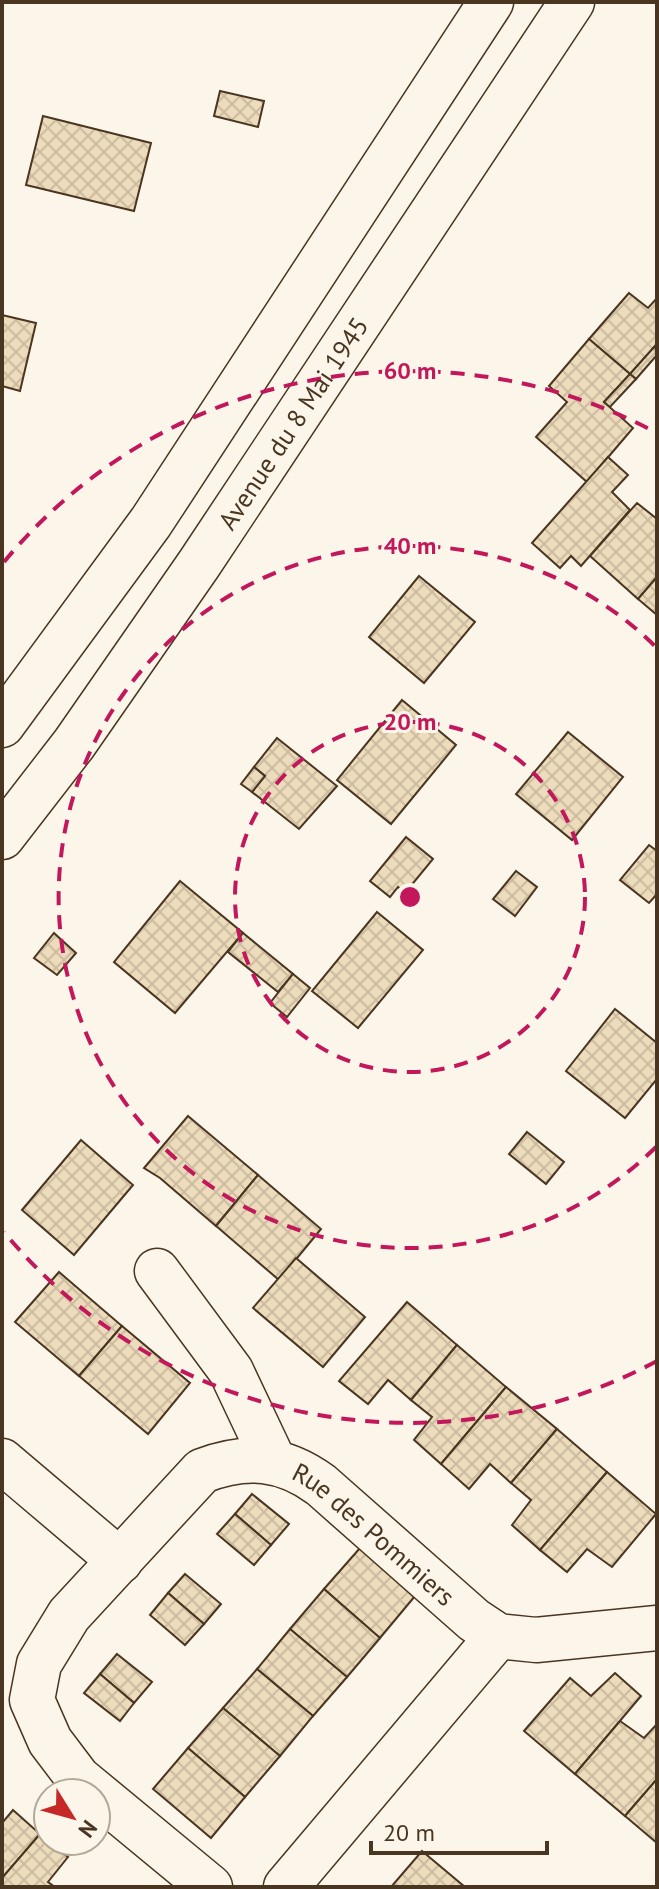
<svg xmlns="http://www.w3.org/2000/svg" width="659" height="1889" font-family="'PT Sans',sans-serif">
	<defs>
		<pattern id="building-cross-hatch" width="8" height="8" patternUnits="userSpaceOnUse" patternTransform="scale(2)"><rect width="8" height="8" fill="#ecdcbc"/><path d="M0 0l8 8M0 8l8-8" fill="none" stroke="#ccbda1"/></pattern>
	</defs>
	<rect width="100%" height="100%" fill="#fbf6e9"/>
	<g fill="url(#building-cross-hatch)" stroke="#4a3520" stroke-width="2">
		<path d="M220 91 264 101 258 127 214 116Z"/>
		<path d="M43 116 151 143 134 211 26 185Z"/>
		<path d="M629 293 648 308 657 298V348L655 346 630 374 589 339Z"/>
		<path d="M2 315 36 323 20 391 2 386Z"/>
		<path d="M589 339 630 374 604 402 633 428 587 482 536 437 567 402 549 386Z"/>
		<path d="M655 346 657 355 636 379 630 374Z"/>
		<path d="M630 374 636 379 610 407 604 402Z"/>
		<path d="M608 457 628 475 612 492 630 510 581 566 571 556 560 568 532 543Z"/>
		<path d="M637 503 657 519V577L638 599 590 556Z"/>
		<path d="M419 576 475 622 424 683 369 637Z"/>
		<path d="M657 577V615L638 599Z"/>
		<path d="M402 700 456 745 391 824 337 780Z"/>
		<path d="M568 732 623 777 572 840 516 794Z"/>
		<path d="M277 738 337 786 299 829 252 792 265 776 254 767Z"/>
		<path d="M254 767 265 776 252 792 241 784Z"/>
		<path d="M406 837 433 859 405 893 398 887 390 897 370 881Z"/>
		<path d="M649 845 657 851V894L649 903 620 880Z"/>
		<path d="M516 871 537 887 515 916 493 899Z"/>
		<path d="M180 881 243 933 175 1013 114 962Z"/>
		<path d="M377 912 423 950 358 1028 312 991Z"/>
		<path d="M54 933 76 953 57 975 34 958Z"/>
		<path d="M243 933 293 974 278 992 228 952Z"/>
		<path d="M293 974 310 988 287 1017 270 1003Z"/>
		<path d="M615 1009 657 1043V1079L625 1118 566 1071Z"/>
		<path d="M188 1116 258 1175 216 1226 160 1178 144 1168Z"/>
		<path d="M527 1132 564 1162 546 1184 509 1154Z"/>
		<path d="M81 1140 133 1185 74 1255 22 1210Z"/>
		<path d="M258 1175 321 1229 279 1280 216 1226Z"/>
		<path d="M296 1258 365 1317 323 1367 253 1308Z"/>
		<path d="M59 1272 122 1326 79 1376 15 1322Z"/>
		<path d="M407 1302 457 1345 411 1400 388 1380 368 1404 339 1381Z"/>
		<path d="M122 1326 190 1383 148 1434 79 1376Z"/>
		<path d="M457 1345 506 1387 441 1464 414 1440 432 1417 411 1400Z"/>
		<path d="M506 1387 557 1429 511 1483 490 1464 469 1489 441 1464Z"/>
		<path d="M557 1429 607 1472 540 1550 512 1525 531 1500 511 1483Z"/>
		<path d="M607 1472 656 1514 612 1567 587 1549 567 1572 540 1550Z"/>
		<path d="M252 1494 289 1524 271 1545 235 1514Z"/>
		<path d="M235 1514 271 1545 254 1565 217 1534Z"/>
		<path d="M360 1548 415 1596 380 1638 324 1589Z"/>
		<path d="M185 1574 221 1604 204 1624 168 1593Z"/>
		<path d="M324 1589 380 1638 347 1677 290 1629Z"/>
		<path d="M168 1593 204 1624 185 1645 150 1615Z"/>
		<path d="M290 1629 347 1677 313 1716 257 1669Z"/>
		<path d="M117 1654 152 1682 134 1703 100 1674Z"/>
		<path d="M257 1669 313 1716 280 1756 223 1708Z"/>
		<path d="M615 1673 641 1696 575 1774 524 1731 570 1678 591 1696Z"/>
		<path d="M100 1674 134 1703 120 1721 84 1693Z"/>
		<path d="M223 1708 280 1756 245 1797 188 1748Z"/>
		<path d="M620 1721 644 1738 657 1724V1779L625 1816 575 1774Z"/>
		<path d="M188 1748 245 1797 211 1838 153 1789Z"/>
		<path d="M657 1779V1843L625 1816Z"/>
		<path d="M13 1810 40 1834 2 1878V1823Z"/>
		<path d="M40 1834 68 1857 48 1882 55 1887H2V1878Z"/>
		<path d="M422 1851 465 1887H391Z"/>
	</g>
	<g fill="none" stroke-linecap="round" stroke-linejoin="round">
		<defs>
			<g id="street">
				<path d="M157 1271 231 1371 274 1462"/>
				<path d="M2 1461 120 1561"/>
				<path id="s1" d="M210 1887 78 1778 50 1741 32 1700 39 1664 69 1615 202 1471C246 1454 283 1457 321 1485L474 1620 498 1636 536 1640 657 1628"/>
				<path d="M286 1887 498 1636"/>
			</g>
			<g id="secondary">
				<path d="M2 725 151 522 491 2"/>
				<path id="s2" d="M2 837 74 744 199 564 572 2"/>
			</g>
		</defs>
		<use href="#street" stroke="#4a3520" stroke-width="47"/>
		<use href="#secondary" stroke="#4a3520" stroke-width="47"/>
		<use href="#street" stroke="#fbf6e9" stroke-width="44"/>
		<use href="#secondary" stroke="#fbf6e9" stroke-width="44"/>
	</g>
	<g fill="none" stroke="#c2185b" stroke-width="4" stroke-dasharray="14 10">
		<circle cx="410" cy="897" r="175"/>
		<path d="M656 1147A351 351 0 1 1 656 647"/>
		<path d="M657 1361A526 526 0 0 1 4 1232M4 562A526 526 0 0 1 657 433"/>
	</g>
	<g text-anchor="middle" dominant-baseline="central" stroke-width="6" stroke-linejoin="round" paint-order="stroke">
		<g font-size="26" fill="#4a3520" stroke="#fbf6e9">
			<text stroke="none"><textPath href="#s2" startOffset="506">Avenue du 8 Mai 1945</textPath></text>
			<text stroke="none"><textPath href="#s1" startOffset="750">Rue des Pommiers</textPath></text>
		</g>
	</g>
	<circle cx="410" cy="897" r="12" fill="#c2185b" stroke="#fbf6e9" stroke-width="4"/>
	<g font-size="24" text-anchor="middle" font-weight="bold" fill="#c2185b" stroke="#fbf6e9" stroke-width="6" stroke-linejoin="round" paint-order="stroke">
		<text x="410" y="379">60 m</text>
		<text x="410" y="554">40 m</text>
		<text x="410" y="730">20 m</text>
	</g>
	<rect width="659" height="1889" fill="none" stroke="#4a3520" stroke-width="8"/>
	<g transform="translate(72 1817) rotate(127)"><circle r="38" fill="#fbf6e9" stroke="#b4a999" stroke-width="2"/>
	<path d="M0-6L14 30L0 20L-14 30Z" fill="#c62828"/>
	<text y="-12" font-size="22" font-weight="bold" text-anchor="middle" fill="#4a3520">N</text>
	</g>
	<path d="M371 1841v12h176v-12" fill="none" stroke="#4a3520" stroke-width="4"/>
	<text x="383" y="1841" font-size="24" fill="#4a3520" stroke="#fbf6e9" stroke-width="6" paint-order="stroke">20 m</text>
</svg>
